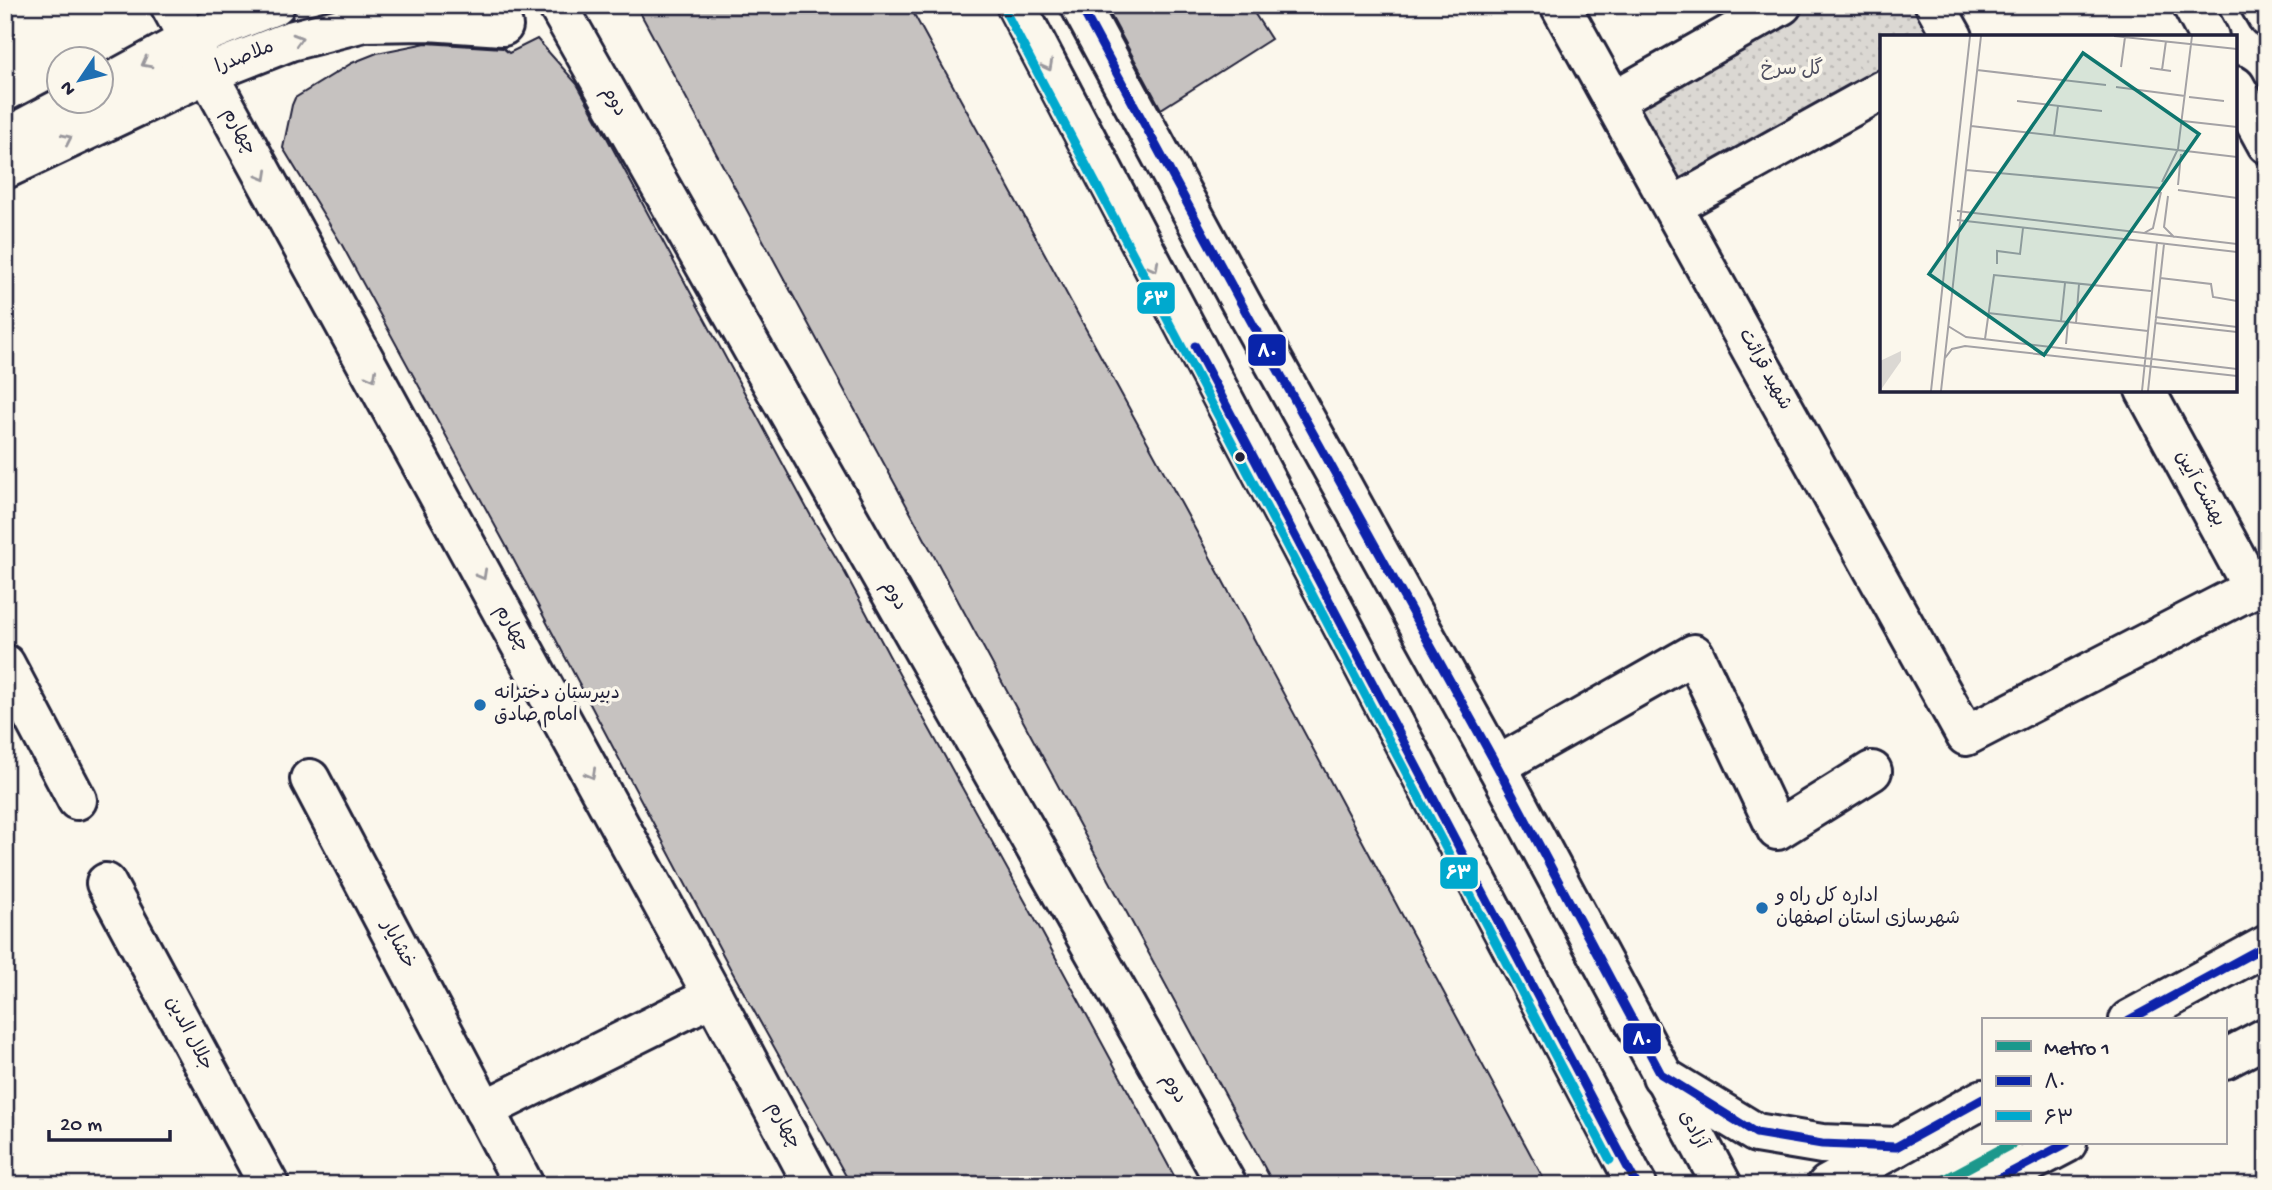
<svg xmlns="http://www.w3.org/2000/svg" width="2272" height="1190" font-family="'Gochi Hand','Playpen Sans Arabic',sans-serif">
	<defs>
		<pattern id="park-dots" width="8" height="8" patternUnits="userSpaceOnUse" patternTransform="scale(1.75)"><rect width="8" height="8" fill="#dbd8d3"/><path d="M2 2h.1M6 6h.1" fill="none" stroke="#bcb9b6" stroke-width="1.8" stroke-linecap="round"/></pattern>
	</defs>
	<rect width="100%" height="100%" fill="#fbf7ec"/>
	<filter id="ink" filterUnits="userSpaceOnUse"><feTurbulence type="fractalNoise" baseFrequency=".0143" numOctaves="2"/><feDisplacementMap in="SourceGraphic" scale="14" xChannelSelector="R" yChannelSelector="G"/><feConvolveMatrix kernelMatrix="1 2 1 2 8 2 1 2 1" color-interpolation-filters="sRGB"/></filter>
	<g filter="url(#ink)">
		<path fill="url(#park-dots)" stroke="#7e7d87" stroke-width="2" d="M1782 5H1935L1953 37H1882V90L1673 206 1614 100Z"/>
		<g fill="#c6c2c0" stroke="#22223b" stroke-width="2">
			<path d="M636 5H909L1194 527 1547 1185H1274Z"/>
			<path d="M1105 5H1249L1271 39 1161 109Z"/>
			<path d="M537 39 577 84 605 134 811 516 843 569 899 674 1031 912 1179 1185H851L730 968 510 553 342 245 283 148 292 105 295 98 352 63 377 53 426 43 503 48 509 53Z"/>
		</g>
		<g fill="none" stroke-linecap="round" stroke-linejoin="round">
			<defs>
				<g id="minor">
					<path d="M170 5 713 996 814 1185"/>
					<path d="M1560 5 1966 736 2267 581"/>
					<path d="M1935 5 1953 37"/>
					<path d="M558 6 1227 1185"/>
					<path d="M102 87 188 40 275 5"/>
					<path d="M1614 100 1782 5"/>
					<path d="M5 138 73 102"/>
					<path d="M5 169 206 74 290 41 364 22 427 21 503 26"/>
					<path d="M1673 206 1882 90"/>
					<path d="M2145 390 2253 589"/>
					<path d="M5 664 77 800"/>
					<path d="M1497 766 1694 654 1777 830 1872 771"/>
					<path d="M310 779 524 1185"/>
					<path d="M106 883 269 1185"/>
					<path d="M484 1110 713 996"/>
				</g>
				<g id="major">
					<path d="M1016 5 1637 1185"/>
					<path d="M1080 5 1241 303 1497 766 1722 1185"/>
					<path d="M2192 5 2209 37"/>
					<path d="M2260 5 2267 17"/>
					<path d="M2235 86 2267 144"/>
					<path d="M2129 1020 2267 945"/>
					<path d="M2225 1059 2267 1037"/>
					<path d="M1662 1076 1756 1133 1822 1144 1896 1147"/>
					<path d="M1827 1185 1983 1099"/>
					<path d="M1987 1185 2067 1143"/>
				</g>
			</defs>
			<use href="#minor" stroke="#22223b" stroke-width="44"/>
			<use href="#major" stroke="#22223b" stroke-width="44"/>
			<use href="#minor" stroke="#fbf7ec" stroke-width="38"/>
			<use href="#major" stroke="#fbf7ec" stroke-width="38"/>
			<defs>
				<g id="bus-1">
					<path d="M1080 5 1241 303 1497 766 1661 1074 1756 1133 1822 1144 1896 1147 1983 1099"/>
					<path d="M1195 346 1637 1185"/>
					<path d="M2129 1020 2267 945"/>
					<path d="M1987 1185 2067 1143"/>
				</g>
				<path id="bus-2" d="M1005 11 1610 1160"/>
			</defs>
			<use href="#bus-1" stroke="#fbf7ec" stroke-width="14"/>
			<use href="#bus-2" stroke="#fbf7ec" stroke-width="14"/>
			<use href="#bus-1" stroke="#0924aa" stroke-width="9"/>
			<use href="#bus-2" stroke="#00a9ce" stroke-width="9"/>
			<defs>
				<path id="metro-1" d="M1935 1185 2013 1143"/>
			</defs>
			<use href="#metro-1" stroke="#fbf7ec" stroke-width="16"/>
			<use href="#metro-1" stroke="#1a988c" stroke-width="10"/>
		</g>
		<defs><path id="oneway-chevron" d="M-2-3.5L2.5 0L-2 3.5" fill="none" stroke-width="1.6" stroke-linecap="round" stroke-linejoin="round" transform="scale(1.75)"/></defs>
		<g stroke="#99979c">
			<use href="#oneway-chevron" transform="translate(298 39) rotate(-16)"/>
			<use href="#oneway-chevron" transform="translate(146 63) rotate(152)"/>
			<use href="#oneway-chevron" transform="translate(1048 66) rotate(62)"/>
			<use href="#oneway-chevron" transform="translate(67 139) rotate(-25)"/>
			<use href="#oneway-chevron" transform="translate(263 176) rotate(61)"/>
			<use href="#oneway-chevron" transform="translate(1154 267) rotate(62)"/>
			<use href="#oneway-chevron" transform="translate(372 376) rotate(61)"/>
			<use href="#oneway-chevron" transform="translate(482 575) rotate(61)"/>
			<use href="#oneway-chevron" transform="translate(591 774) rotate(61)"/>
		</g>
	</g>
	<circle fill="#22223b" stroke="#fbf7ec" stroke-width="2.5" cx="1240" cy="457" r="6"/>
	<g fill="#1f6fb2" stroke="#fbf7ec" stroke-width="2.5">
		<circle cx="480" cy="705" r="7"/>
		<circle cx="1762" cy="908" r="7"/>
	</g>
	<g text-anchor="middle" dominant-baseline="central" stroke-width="7" stroke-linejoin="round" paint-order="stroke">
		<g font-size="19" fill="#22223b" stroke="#fbf7ec">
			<text transform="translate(245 58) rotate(-21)">ملاصدرا</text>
			<text transform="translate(613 102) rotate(60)">دوم</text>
			<text transform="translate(238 132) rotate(61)">چهارم</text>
			<text transform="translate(1764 370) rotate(61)">شهید قرائت</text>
			<text transform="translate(2199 489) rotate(61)">بهشت آیین</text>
			<text transform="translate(893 596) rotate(60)">دوم</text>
			<text transform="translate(511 629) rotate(61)">چهارم</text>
			<text transform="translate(397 945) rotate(62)">خشایار</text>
			<text transform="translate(188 1034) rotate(62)">جلال الدین</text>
			<text transform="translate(1173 1089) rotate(60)">دوم</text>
			<text transform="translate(783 1126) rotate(62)">چهارم</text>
			<text transform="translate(1692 1130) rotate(61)">آزادی</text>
		</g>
		<g font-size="19" fill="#505061" stroke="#fbf7ec">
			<text x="1792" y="70">گل سرخ</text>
		</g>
		<g font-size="19" fill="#22223b" stroke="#fbf7ec" text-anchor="start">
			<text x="494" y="694">دبیرستان دخترانه<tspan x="494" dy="22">امام صادق</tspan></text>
			<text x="1776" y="897">اداره کل راه و<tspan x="1776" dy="22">شهرسازی استان اصفهان</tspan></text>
		</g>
	</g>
	<g transform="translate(1880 35)">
		<rect width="357" height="357" fill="#fbf7ec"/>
		<path d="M21 316V326L0 356V326Z" fill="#dbd8d3"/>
		<path fill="none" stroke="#a4a2a5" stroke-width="2" d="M234 1 357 14M241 32 245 2M270 33 291 36M97 35 226 50M282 35 286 6M236 52 305 61M309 62 344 66M137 66 222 76M303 86 357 92M91 91 357 122M174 101 178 71M86 135 280 153M282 147 298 114 312 1M298 150 301 119M298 155 357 163M288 161 284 192 294 202M77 176 357 209M77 185 357 217M264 198 273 193 281 157M117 229V216L140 219 143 193M280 243 331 249 333 262 357 266M108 278 268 296M275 282 357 292M181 286 185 248M196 288 199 249M275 288 357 297M68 291 86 302 357 334M105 304 114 240 271 256M186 309 188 287M65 323 72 314 85 311 357 341M51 356 90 1M61 356 101 1M262 356 277 208M268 356 284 209"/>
		<path fill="#0f766e" fill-opacity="0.15" stroke="#0f766e" stroke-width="3.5" d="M203 18 319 99 164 320 49 239Z"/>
		<rect width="357" height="357" fill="none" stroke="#22223b" stroke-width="3.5"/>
	</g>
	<g stroke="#fbf7ec" stroke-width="2.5">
		<rect x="1136" y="281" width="40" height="34" rx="7" fill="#00a9ce"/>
		<rect x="1247" y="333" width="40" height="34" rx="7" fill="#0924aa"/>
		<rect x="1439" y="856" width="40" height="34" rx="7" fill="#00a9ce"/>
		<rect x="1622" y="1022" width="40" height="33" rx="7" fill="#0924aa"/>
	</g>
	<g font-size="19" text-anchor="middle" font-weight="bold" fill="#fff">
		<text x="1156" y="305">۶۳</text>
		<text x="1267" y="357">۸۰</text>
		<text x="1459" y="879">۶۳</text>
		<text x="1642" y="1045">۸۰</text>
	</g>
	<rect width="2272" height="1190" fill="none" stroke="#fbf7ec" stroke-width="28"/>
	<rect x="14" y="14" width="2244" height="1162" fill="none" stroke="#22223b" stroke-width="2.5" filter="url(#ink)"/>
	<rect x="1982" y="1018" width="245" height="126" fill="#fbf7ec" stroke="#a4a2a5" stroke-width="2"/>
	<rect x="1996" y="1041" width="35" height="10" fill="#1a988c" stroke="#a4a2a5" stroke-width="2"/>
	<text x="2044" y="1054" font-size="21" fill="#22223b">Metro 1</text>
	<rect x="1996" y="1076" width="35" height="10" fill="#0924aa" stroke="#a4a2a5" stroke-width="2"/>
	<text x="2044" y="1088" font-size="21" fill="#22223b">۸۰</text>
	<rect x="1996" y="1111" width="35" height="10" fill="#00a9ce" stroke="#a4a2a5" stroke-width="2"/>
	<text x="2044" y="1124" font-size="21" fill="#22223b">۶۳</text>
	<g transform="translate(80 80) rotate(235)"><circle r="33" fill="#fbf7ec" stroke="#a4a2a5" stroke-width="2"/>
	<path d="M0-5L12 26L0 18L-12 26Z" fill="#1f6fb2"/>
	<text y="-10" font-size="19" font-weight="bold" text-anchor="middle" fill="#22223b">N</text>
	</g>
	<path d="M49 1130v10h121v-10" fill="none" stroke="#22223b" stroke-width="3.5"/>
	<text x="60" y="1130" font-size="21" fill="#22223b" stroke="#fbf7ec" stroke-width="5" paint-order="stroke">20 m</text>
</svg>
